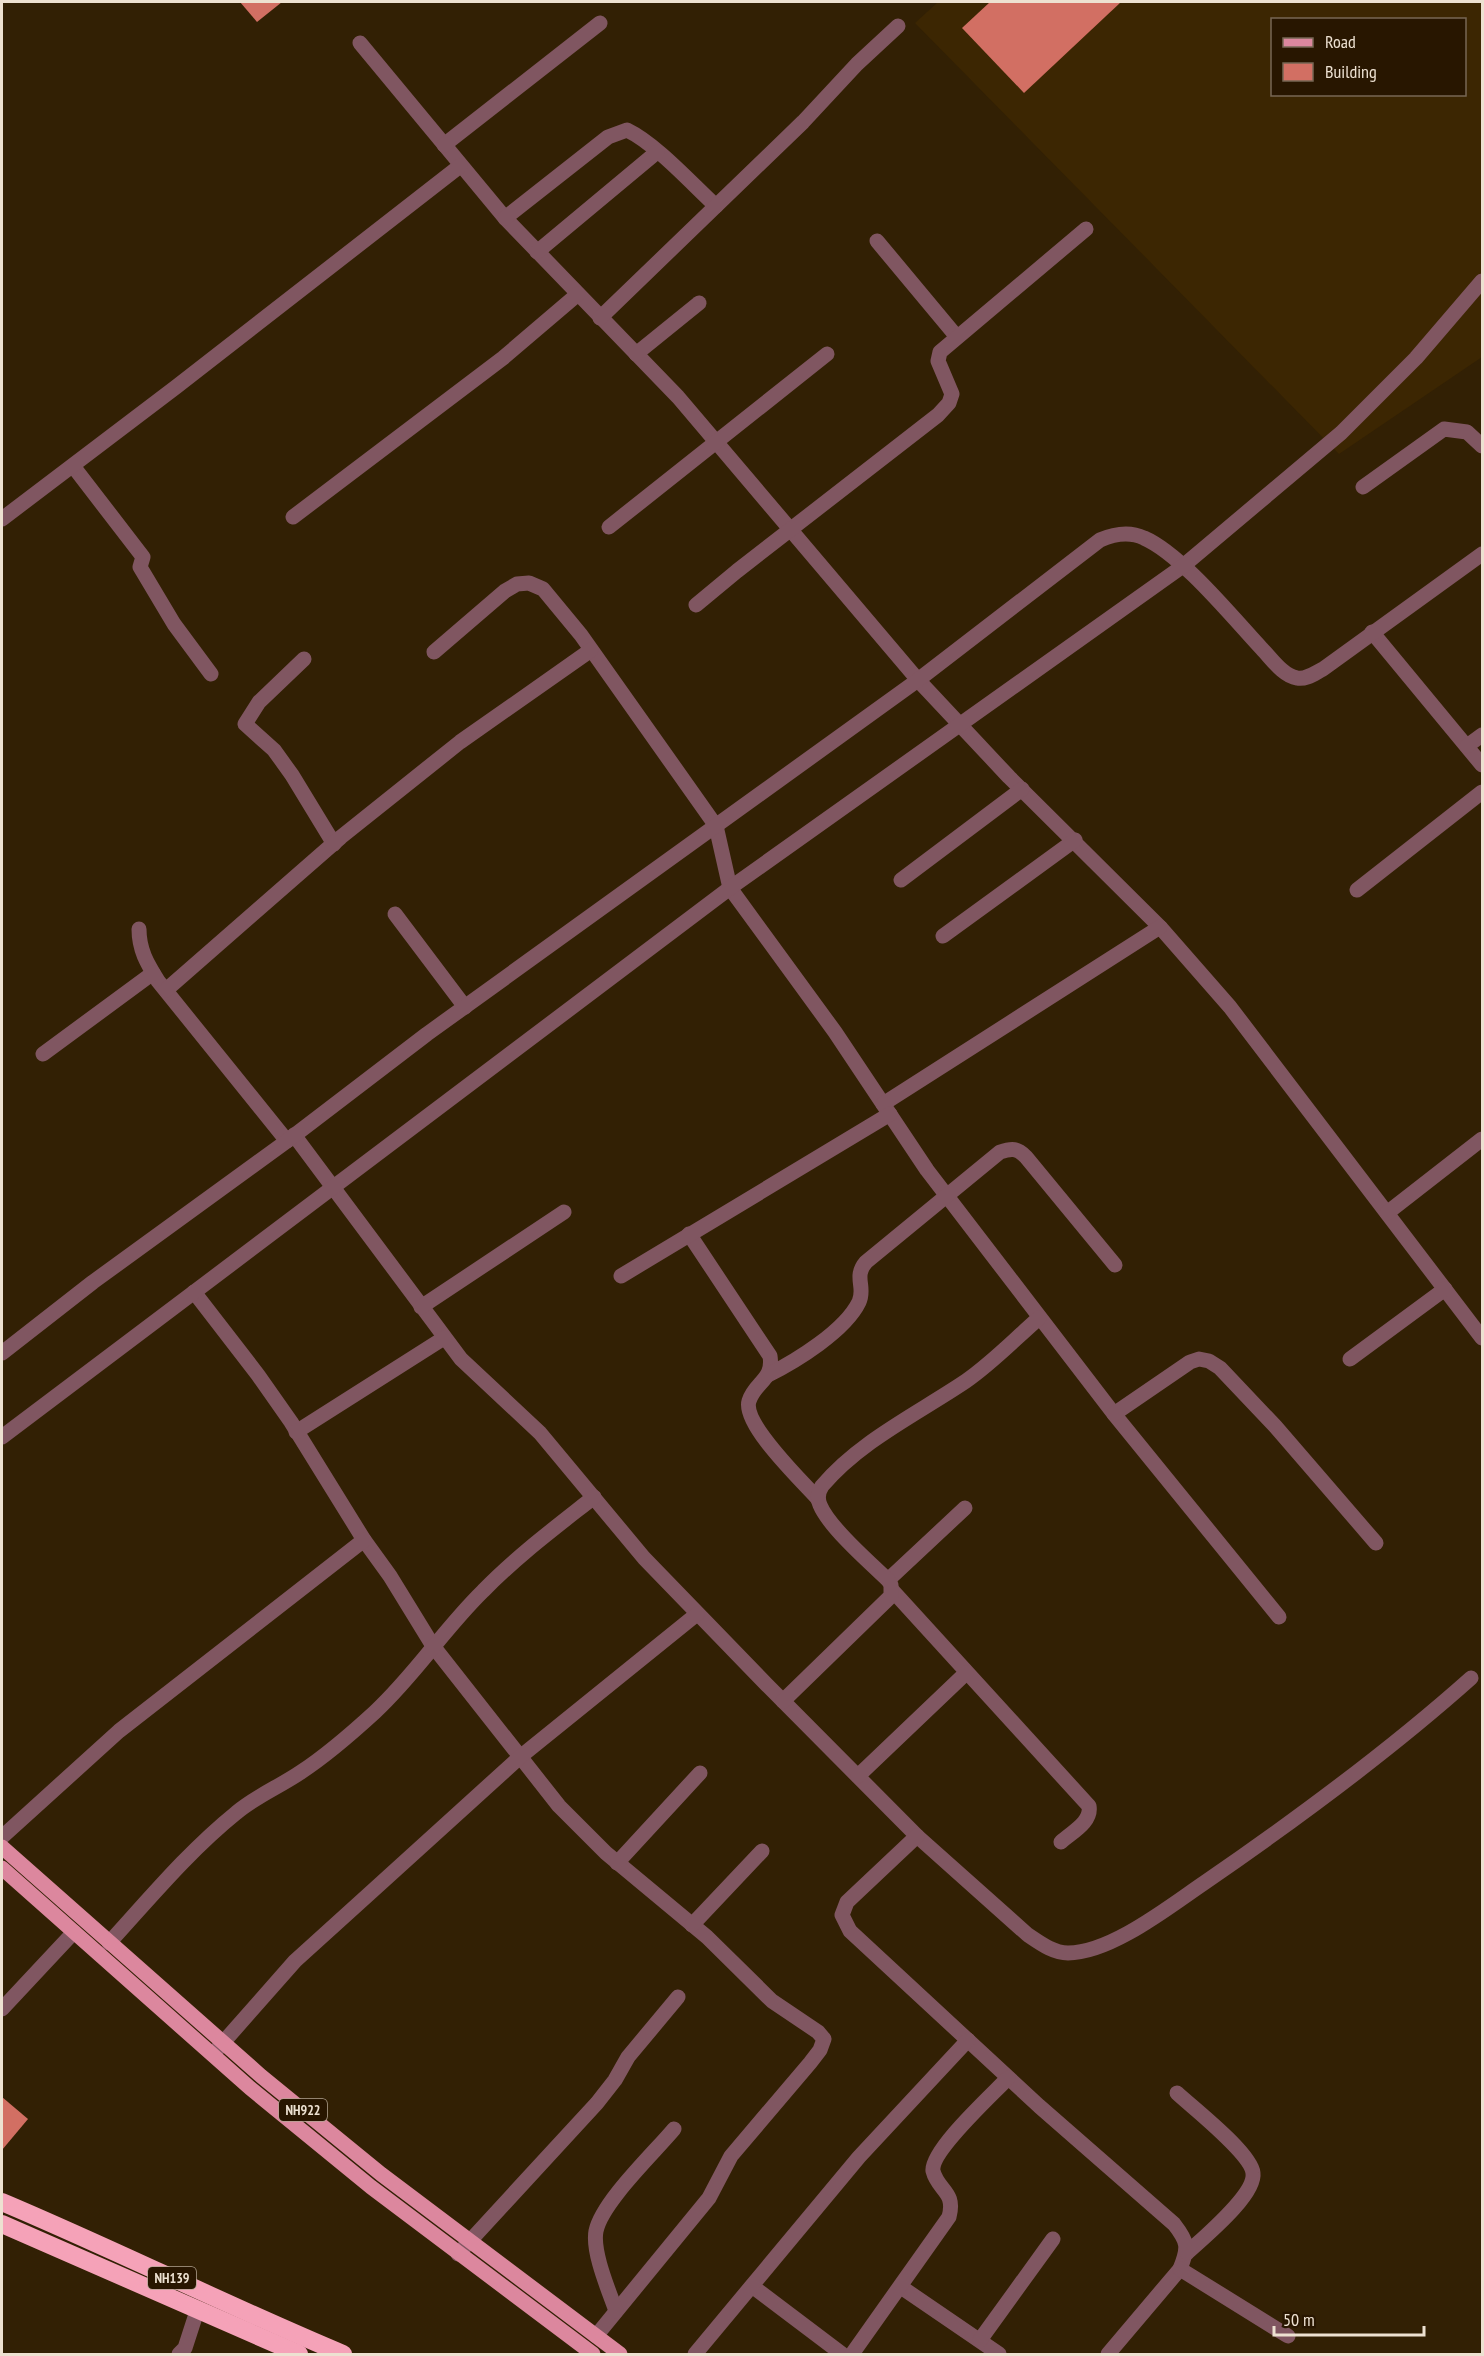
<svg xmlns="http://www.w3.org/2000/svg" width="1484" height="2356" font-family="'PT Sans Narrow',sans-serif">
	<rect width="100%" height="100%" fill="#322004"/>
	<path fill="#3c2602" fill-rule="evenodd" d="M938 2H1482V357L1339 454 915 23ZM1272 20H1464V94H1272Z"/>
	<g fill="#d26f63">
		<path d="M240 2H282L257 22Z"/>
		<path d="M990 2H1121L1024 93 962 28Z"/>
		<path d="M2 2097 28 2119 2 2150Z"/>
	</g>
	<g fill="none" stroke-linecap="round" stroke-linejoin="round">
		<g stroke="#805661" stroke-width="15">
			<path d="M360 43 505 218 678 397 918 680 1009 777 1160 927 1230 1007 1482 1338"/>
			<path d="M444 145 600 23"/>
			<path d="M505 218 608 137 627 130C656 144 691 183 716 206"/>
			<path d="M877 241 957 337"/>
			<path d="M537 252 657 152"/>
			<path d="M600 318 803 122 857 64 898 26"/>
			<path d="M636 354 699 303"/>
			<path d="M73 466 143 557 140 567 174 624 211 674"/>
			<path d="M1363 487 1444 429 1467 432 1482 446"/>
			<path d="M293 517 503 358 578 294"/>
			<path d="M2 519 176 387 460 166"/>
			<path d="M609 527 827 354"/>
			<path d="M696 605 737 571 938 415 949 403 952 394 938 361 940 352 1086 229"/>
			<path d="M1372 632 1482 765"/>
			<path d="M434 652 505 591 517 584 529 583 543 589 581 635 716 826 730 888 835 1032 927 1170 1114 1414 1279 1617"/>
			<path d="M304 659 259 702 245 724 274 750 292 775 334 844"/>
			<path d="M1467 746 1482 735"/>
			<path d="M901 880 1022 789"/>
			<path d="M1357 890 1482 792"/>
			<path d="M395 914 465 1007"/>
			<path d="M139 929C139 950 147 963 158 981L287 1141"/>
			<path d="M943 936 1075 840"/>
			<path d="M166 990 341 837 460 742 591 650"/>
			<path d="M43 1054 153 973"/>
			<path d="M883 1104 1160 927"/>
			<path d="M294 1135 461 1359 540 1433 644 1558 767 1685 917 1836 1028 1935C1040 1943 1053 1953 1068 1953 1111 1953 1170 1906 1204 1883 1297 1819 1387 1753 1471 1678"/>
			<path d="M1387 1213 1482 1139"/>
			<path d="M689 1234 770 1356C774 1380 755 1382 749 1401 742 1424 802 1481 818 1499"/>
			<path d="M621 1276 890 1114"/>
			<path d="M194 1292 258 1375 291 1422 364 1540 390 1576 433 1646 559 1806 606 1853 707 1937 772 2001 818 2032 824 2039 820 2050 810 2063 731 2156 709 2198 596 2336"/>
			<path d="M421 1307 564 1212"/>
			<path d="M2 1353 93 1282 287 1141 427 1034 918 680 1100 540C1114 534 1129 531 1144 538 1181 554 1233 618 1262 649 1271 658 1283 676 1297 678 1306 680 1315 673 1323 669L1482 554"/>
			<path d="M1350 1359 1445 1289"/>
			<path d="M768 1375C796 1361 845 1331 859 1302 866 1287 853 1277 866 1262L1000 1152C1012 1148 1017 1148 1026 1157L1115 1265"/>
			<path d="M1114 1414 1190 1362 1199 1359 1209 1361 1220 1368 1275 1426 1376 1543"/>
			<path d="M296 1432 444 1338"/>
			<path d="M2 1437 730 888 1183 566 1341 433 1416 358 1482 281"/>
			<path d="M888 1580 965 1508"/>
			<path d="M892 1590 1089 1806C1092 1822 1072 1832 1061 1842"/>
			<path d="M783 1701 891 1596V1585L888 1580C870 1563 829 1527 820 1505 817 1498 818 1492 822 1486 860 1441 917 1414 966 1381 992 1363 1015 1339 1039 1318"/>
			<path d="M858 1776 966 1673"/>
			<path d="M917 1836 847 1902 842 1915 850 1931 1039 2106 1174 2224C1188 2242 1189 2247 1180 2269L1108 2354"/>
			<path d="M2 1837 119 1731 364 1540"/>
			<path d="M617 1863 700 1773"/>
			<path d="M692 1925 762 1851"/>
			<path d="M109 1943C150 1898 189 1851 236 1813 256 1796 279 1787 301 1772 327 1755 351 1734 375 1712 415 1675 444 1629 483 1591 517 1556 556 1527 594 1497"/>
			<path d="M2 2009 74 1932"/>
			<path d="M213 2054 295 1961 369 1894 520 1757 697 1614"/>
			<path d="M1177 2093C1193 2108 1251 2153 1253 2173 1256 2195 1203 2238 1187 2253"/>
			<path d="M458 2254 597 2103 615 2080 628 2057 678 1997"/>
			<path d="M1180 2269 1288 2336"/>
			<path d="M752 2286 842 2354"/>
			<path d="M901 2287 999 2354"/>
			<path d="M616 2311C609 2291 592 2252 596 2231 602 2202 654 2153 674 2129"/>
			<path d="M980 2340 1053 2239"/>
			<path d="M179 2354 185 2348 197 2311"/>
			<path d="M695 2354 859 2157 968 2040"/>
			<path d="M852 2354 949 2217C956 2191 938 2191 933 2171 930 2151 993 2094 1008 2078"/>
		</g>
		<g stroke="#dc879e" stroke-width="15">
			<path d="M2 1847 261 2076 381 2174 620 2354"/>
			<path d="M2 1868 250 2088 371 2187 593 2354"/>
		</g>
		<g stroke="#f5a2b8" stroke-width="18">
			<path d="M2 2202C116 2250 228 2306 343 2354"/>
			<path d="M2 2224 299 2354"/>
		</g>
	</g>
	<g text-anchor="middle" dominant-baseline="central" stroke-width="6" stroke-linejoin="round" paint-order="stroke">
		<g fill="#281600" stroke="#b2a492" stroke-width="1.5">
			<rect x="279" y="2099" width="48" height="22" rx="4.5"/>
			<rect x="148" y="2267" width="48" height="22" rx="4.5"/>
		</g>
		<g font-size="14" font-weight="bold" fill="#ede1d1">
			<text x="303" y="2110">NH922</text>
			<text x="172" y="2278">NH139</text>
		</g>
	</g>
	<rect width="1484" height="2356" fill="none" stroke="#ede1d1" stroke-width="6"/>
	<rect x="1271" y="18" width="195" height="78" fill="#281600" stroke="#776754" stroke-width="1.5"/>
	<rect x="1283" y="38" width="30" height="9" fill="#dc879e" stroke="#776754" stroke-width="1.5"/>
	<text x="1325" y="48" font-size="18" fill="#ede1d1">Road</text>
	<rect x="1283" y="63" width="30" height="18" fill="#d26f63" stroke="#776754" stroke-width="1.5"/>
	<text x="1325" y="78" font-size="18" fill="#ede1d1">Building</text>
	<path d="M1274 2326v9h150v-9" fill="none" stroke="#ede1d1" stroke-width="3"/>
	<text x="1283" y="2326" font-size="18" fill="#ede1d1" stroke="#281600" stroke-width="4.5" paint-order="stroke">50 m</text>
</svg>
